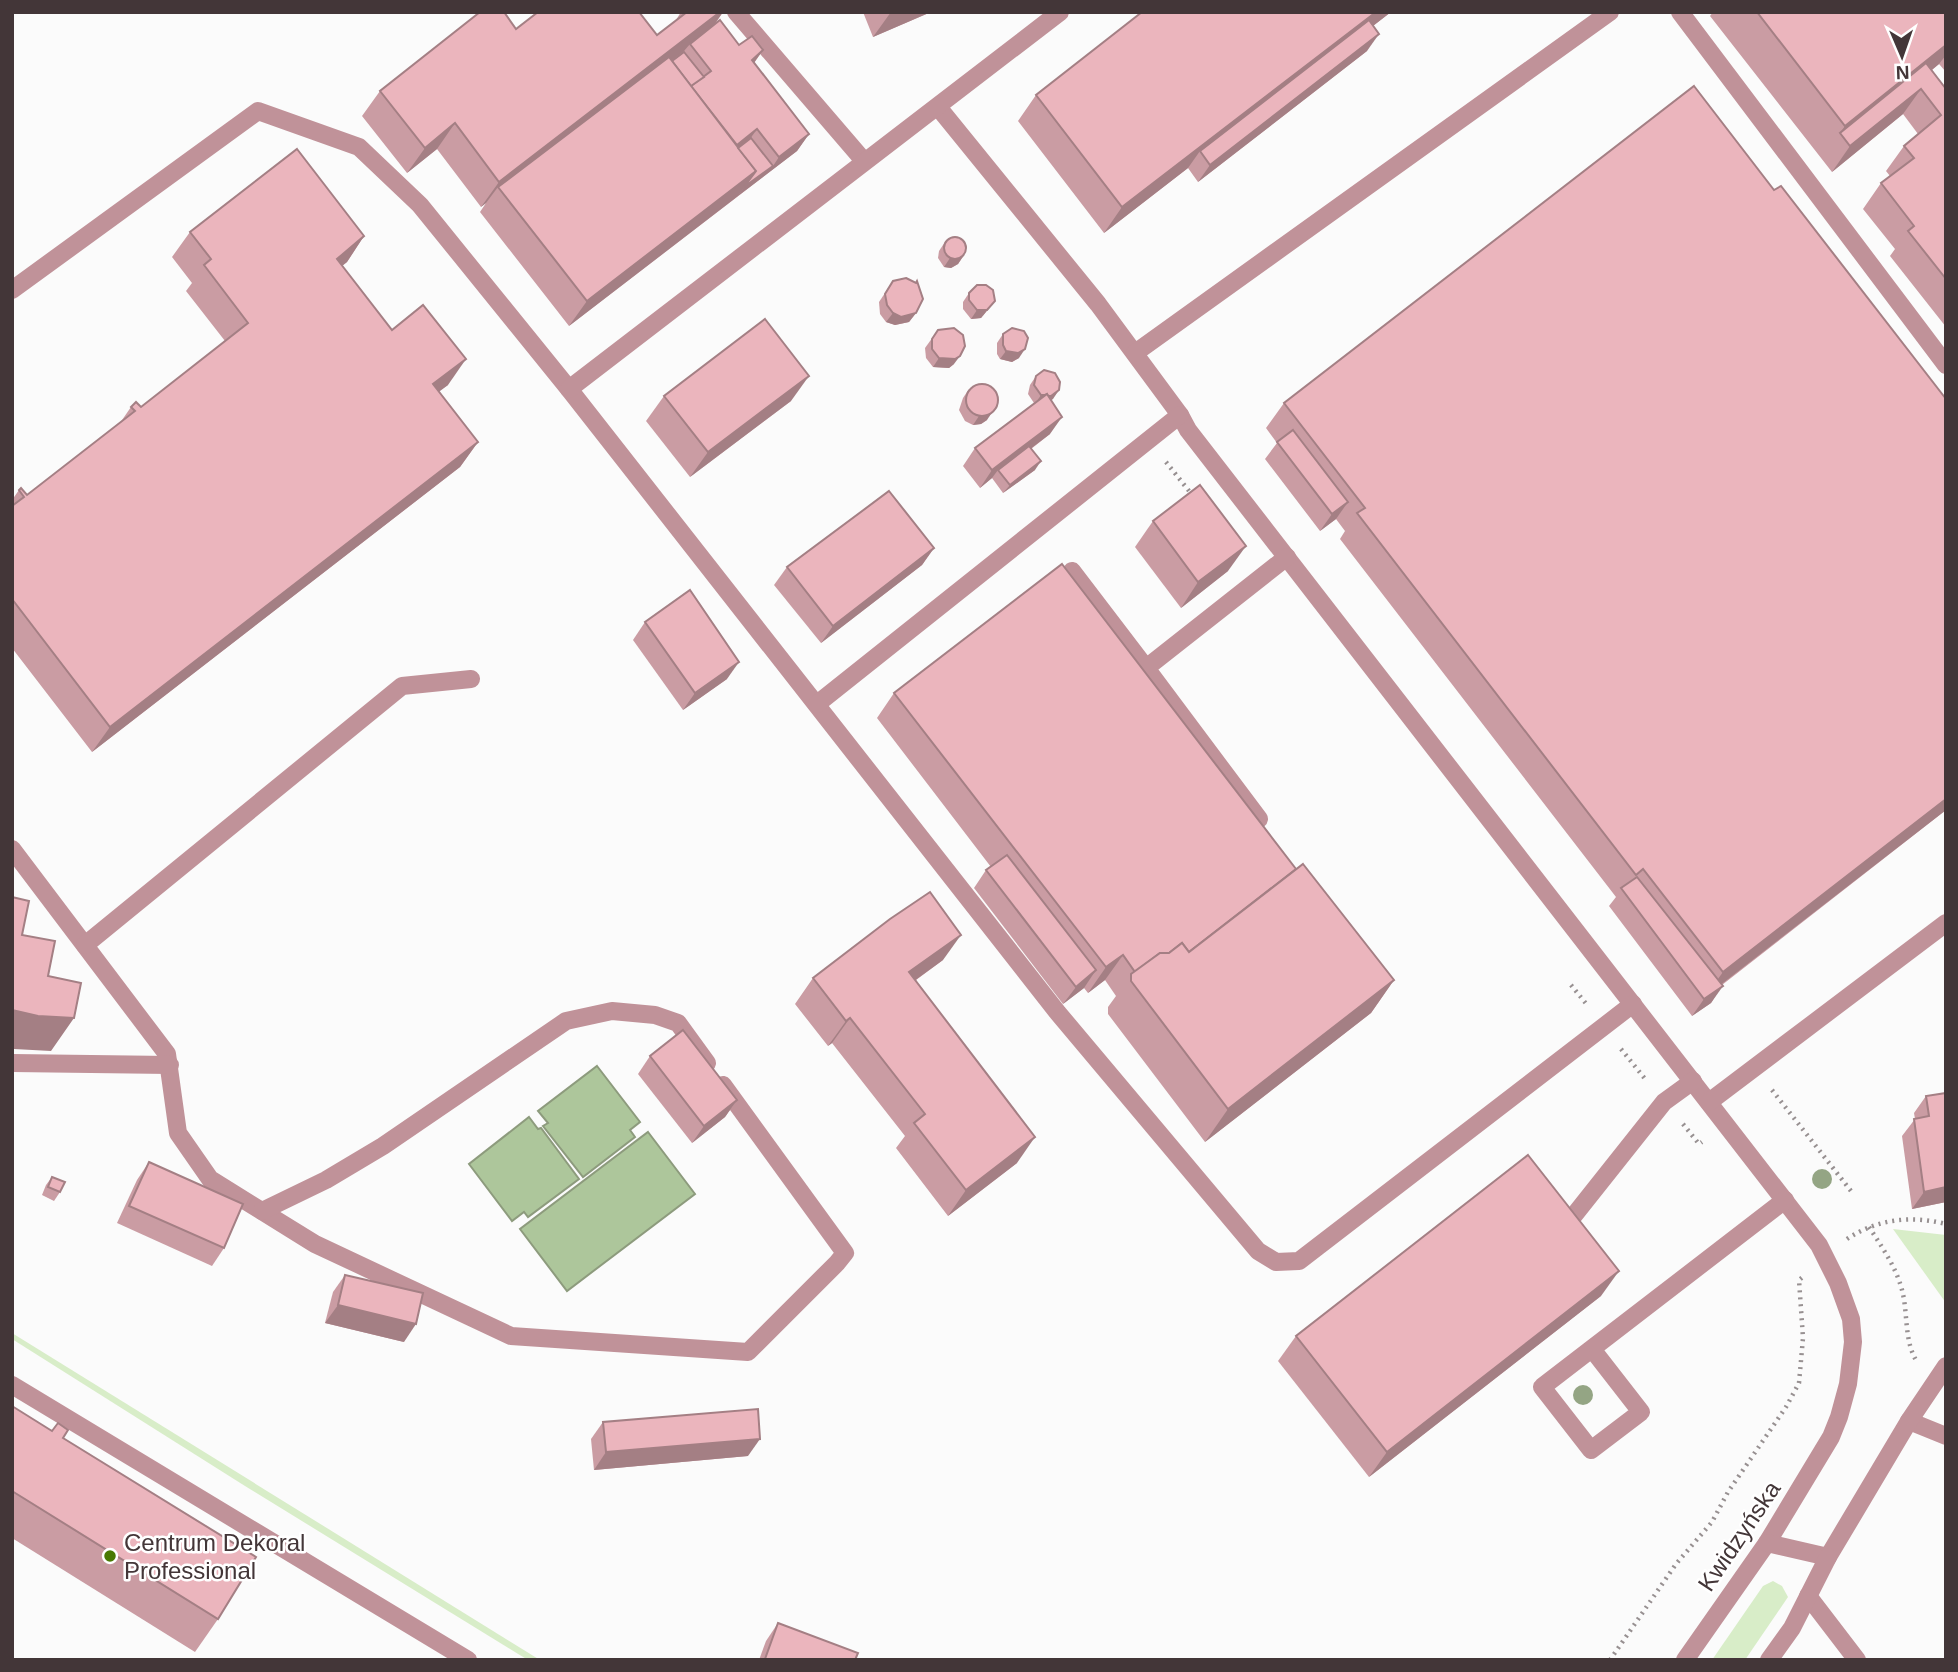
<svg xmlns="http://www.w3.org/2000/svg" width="1958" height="1672" font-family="Arial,sans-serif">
	<rect width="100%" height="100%" fill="#fbfbfb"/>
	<g fill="#d8edc8">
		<path d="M1893 1229 1946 1235V1303Z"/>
		<path d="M12 1333 540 1660H528L245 1486 12 1339Z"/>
		<path d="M1773 1581 1782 1586 1788 1597 1745 1660H1712L1763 1586Z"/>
	</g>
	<g fill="#adc69b" stroke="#8d9b7d" stroke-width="2">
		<path d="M597 1066 640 1122 630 1130 635 1137 583 1177 543 1126 548 1123 538 1111Z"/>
		<path d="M529 1117 538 1129 541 1128 579 1179 528 1217 524 1212 512 1221 469 1164Z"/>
		<path d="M648 1132 695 1194 567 1291 520 1229Z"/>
	</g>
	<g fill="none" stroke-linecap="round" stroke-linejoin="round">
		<g stroke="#979091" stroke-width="4.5" stroke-dasharray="2 5" stroke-linecap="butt">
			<path d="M1166 462 1193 496"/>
			<path d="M1571 985 1588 1006"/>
			<path d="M1621 1049 1646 1080"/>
			<path d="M1772 1090 1851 1191"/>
			<path d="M1683 1124 1699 1144 1702 1142"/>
			<path d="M1869 1227C1882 1247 1896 1267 1902 1290 1908 1312 1904 1340 1916 1360"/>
			<path d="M1847 1239C1877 1219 1911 1215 1946 1224"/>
			<path d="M1610 1660 1676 1564 1712 1522 1728 1492 1786 1407 1799 1383 1803 1338 1799 1280 1805 1275"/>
		</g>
		<g stroke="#c09299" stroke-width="18">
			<path d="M736 12 864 161"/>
			<path d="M1680 12 1946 365"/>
			<path d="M938 107 1098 304 1180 415 1188 430 1819 1245 1838 1283 1851 1319 1853 1342 1848 1384 1839 1417 1831 1437 1767 1543 1685 1660"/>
			<path d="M12 290 258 111 359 147 420 205 569 389 1058 1013 1258 1251 1276 1262 1299 1261 1633 1004"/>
			<path d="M1135 353 1610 12"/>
			<path d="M569 389 1060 12"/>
			<path d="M1072 571 1146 668"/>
			<path d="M817 704 1180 415"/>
			<path d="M1259 819 1146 668 1287 557"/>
			<path d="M12 849 167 1054 178 1133 210 1179 315 1244 511 1336 748 1352 837 1263 845 1253 723 1085"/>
			<path d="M85 945 402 686 471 679"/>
			<path d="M12 1063 170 1065"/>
			<path d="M1709 1102 1946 923"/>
			<path d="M262 1211 326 1180 383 1146 566 1021 612 1011 655 1015 678 1023 707 1063"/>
			<path d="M1560 1233 1664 1102 1693 1081"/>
			<path d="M1592 1349 1641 1412 1591 1450 1542 1387 1785 1200"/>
			<path d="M12 1385 468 1660"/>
			<path d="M1909 1421 1946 1436"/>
			<path d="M1767 1543 1828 1557 1909 1421 1946 1366"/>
			<path d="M1808 1596 1857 1660"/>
			<path d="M1769 1660 1792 1628 1828 1557"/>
		</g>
	</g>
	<g fill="#94a584">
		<circle cx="1822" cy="1179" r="10"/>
		<circle cx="1583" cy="1395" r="10"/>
	</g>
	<g fill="#ca9ca3">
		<path d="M681 12H723L715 24 739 45 763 50 754 63 809 134 797 151 569 326 480 212 486 203 481 207 437 149 407 173 362 116 380 91 516 29 657 35 676 20Z"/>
		<path d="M863 12H931L873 37Z"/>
		<path d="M1142 12H1391L1373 26 1367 51 1198 182 1188 168 1104 233 1018 121 1036 95Z"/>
		<path d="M1713 12H1946V72L1939 64 1932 70 1946 89V327L1890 256 1895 249 1863 209 1881 183 1890 176 1886 171 1904 146 1918 134 1903 114 1832 172 1710 16Z"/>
		<path d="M1774 190 1946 399V810L1722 985 1711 1003 1692 1016 1609 906 1616 897 1340 539 1345 531 1336 519 1320 531 1265 459 1277 443 1266 428 1284 403Z"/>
		<path d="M190 232 364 236 347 262 342 266 392 330 448 385 439 391 478 442 460 467 92 752 12 648V500L19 490 27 495 120 423 131 407H141L225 341 186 291 192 283 172 257Z"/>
		<path d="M945 242 964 255 958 264 951 268 944 267 938 258 939 251Z"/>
		<path d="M893 281 916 313 909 322 895 325 886 322 880 314 879 302Z"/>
		<path d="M969 293 995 301 981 318 971 319 963 309V302Z"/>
		<path d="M938 330 954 364 949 368 933 367 926 358 925 348Z"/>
		<path d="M1003 334 1019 358 1012 362 1000 359 997 354V343Z"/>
		<path d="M1036 376 1059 390 1051 400 1050 434 1031 449 1035 470 1003 493 992 478 980 488 963 466 975 448 1034 403 1028 394 1030 385Z"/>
		<path d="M969 389 987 420 981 424 973 425 965 421 959 410 963 398Z"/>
		<path d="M664 396 791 401 690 477 646 421Z"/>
		<path d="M1153 521 1228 571 1181 608 1135 547Z"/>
		<path d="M934 548 922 565 821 643 774 585 787 567Z"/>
		<path d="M645 622 727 679 683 710 633 640Z"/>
		<path d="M894 693 1296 869 1394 980 1371 1013 1205 1142 1108 1014V1007L1116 996 1105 980 1088 993 1084 988 1063 1004 974 888 986 870 991 867 877 718Z"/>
		<path d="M943 960 916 980 1017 1163 948 1216 896 1148 905 1136 832 1043 828 1046 795 1004 813 978Z"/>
		<path d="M650 1056 737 1100 725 1117 692 1143 638 1074Z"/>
		<path d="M1926 1096 1946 1202 1912 1209 1902 1136 1915 1119 1914 1113Z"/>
		<path d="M149 1162 224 1248 212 1266 117 1223 137 1180Z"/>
		<path d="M52 1177 60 1192 54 1201 42 1195 46 1185Z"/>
		<path d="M345 1275 404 1342 325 1323 333 1292Z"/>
		<path d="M1601 1296 1369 1477 1278 1361 1296 1336Z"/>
		<path d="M12 1406 63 1438 218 1619 195 1652 12 1538Z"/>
		<path d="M603 1422 748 1456 594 1470 591 1439Z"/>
		<path d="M778 1623 855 1660H759L766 1641Z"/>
	</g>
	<g fill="#a47f84">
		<path d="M720 12H723L709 32 690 44 684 51 502 192 498 187 486 203 481 207 499 182Z"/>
		<path d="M891 12H931L873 37Z"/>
		<path d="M1376 12H1391L1204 156 1200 151 1188 168 1104 233 1122 207Z"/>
		<path d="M1379 34 1367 51 1198 182 1210 165Z"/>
		<path d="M1946 45V55L1939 64 1845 140 1840 133 1845 126Z"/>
		<path d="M763 50 751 67 752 60Z"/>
		<path d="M1921 89 1903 114 1832 172 1850 146Z"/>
		<path d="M455 123 437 149 407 173 425 148Z"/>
		<path d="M757 129 745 146 729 151Z"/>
		<path d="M809 134 797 151 738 196 744 187 773 166 779 157Z"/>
		<path d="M756 171 738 196 569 326 587 301Z"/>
		<path d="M364 236 347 262 319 284 337 259Z"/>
		<path d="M964 255 958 264 951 268 944 267 950 258Z"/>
		<path d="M995 301 981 318 971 319 977 310Z"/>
		<path d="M893 313H916L909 322 895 325 886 322Z"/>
		<path d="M1025 349 1019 358 1012 362 1000 359 1006 351Z"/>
		<path d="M960 356 954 364 949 368 933 367 939 358Z"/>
		<path d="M466 359 448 385 416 409 433 384Z"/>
		<path d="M809 376 791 401 690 477 708 452Z"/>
		<path d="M1059 390 1053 399 1045 405 1035 404 1041 395Z"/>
		<path d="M993 411 987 420 981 424 973 425 979 416Z"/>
		<path d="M1062 417 1050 434 1000 472 998 470 992 478 980 488 992 470Z"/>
		<path d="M478 442 460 467 92 752 110 727Z"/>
		<path d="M1041 461 1035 470 1003 493 1010 485Z"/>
		<path d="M1348 502 1336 519 1320 531 1332 514Z"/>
		<path d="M1246 546 1228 571 1181 608 1198 582Z"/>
		<path d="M934 548 922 565 821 643 833 626Z"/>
		<path d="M739 662 727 679 683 710 695 693Z"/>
		<path d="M1946 799V810L1705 997 1723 972Z"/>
		<path d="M961 935 943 960 892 997 909 972Z"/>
		<path d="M1123 955 1105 980 1088 993 1106 967Z"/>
		<path d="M1096 970 1084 988 1063 1004 1076 987Z"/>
		<path d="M1394 980 1371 1013 1205 1142 1228 1109Z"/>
		<path d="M1723 986 1711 1003 1692 1016 1704 999Z"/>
		<path d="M12 1010 74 1018 51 1051 14 1049H12Z"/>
		<path d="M850 1018 832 1043 828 1046 846 1021Z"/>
		<path d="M737 1100 725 1117 692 1143 704 1126Z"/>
		<path d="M1035 1137 1017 1163 948 1216 966 1190Z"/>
		<path d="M1946 1187V1202L1912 1209 1924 1192Z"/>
		<path d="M1619 1271 1601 1296 1369 1477 1387 1452Z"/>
		<path d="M338 1305 416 1324 404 1342 325 1323Z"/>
		<path d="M760 1439 748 1456 594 1470 606 1452Z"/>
	</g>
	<g fill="#ebb5bd" stroke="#a47f84" stroke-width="2">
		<path d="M480 12H504L516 29 538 12H639L657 35 687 12H720L499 182 455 123 425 148 380 91Z"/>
		<path d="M1142 12H1376L1122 207 1036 95Z"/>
		<path d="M1757 12H1946V45L1845 126Z"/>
		<path d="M720 20 739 45 752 36 763 50 752 60 809 134 779 157 757 129 737 145 691 86 711 71 690 44Z"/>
		<path d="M1369 20 1379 34 1210 165 1200 151Z"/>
		<path d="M684 52 704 77 691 86 672 61Z"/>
		<path d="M669 57 756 171 587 301 498 187Z"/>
		<path d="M1926 63 1946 89V279L1908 231 1914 226 1881 183 1914 158 1904 146 1941 115 1921 89 1850 146 1840 133Z"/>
		<path d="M1694 86 1774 190 1781 186 1946 399V799L1723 972 1643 869 1636 875 1357 513 1365 508 1284 403Z"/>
		<path d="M751 138 773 166 744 187 756 171 738 148Z"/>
		<path d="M297 149 364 236 337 259 392 330 423 305 466 359 433 384 478 442 110 727 12 599V506L24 497 19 490 21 488 27 495 135 411 131 407 136 402 141 407 248 323 204 265 211 259 190 232Z"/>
		<circle cx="955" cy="248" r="11"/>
		<path d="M906 278 916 283 917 281 923 299 916 313 901 317 893 313 887 305 885 294 893 281Z"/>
		<path d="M977 285H986L993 290 995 301 987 310H977L969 300V293Z"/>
		<path d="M765 319 809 376 708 452 664 396Z"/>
		<path d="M954 328 963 335 965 346 960 356 955 359 939 358 932 349V339L938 330Z"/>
		<path d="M1012 328 1024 331 1028 338 1025 349 1018 353 1006 351 1003 345V334Z"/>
		<path d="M1044 370 1055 373 1060 382 1059 390 1051 396H1048L1047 394 1045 395H1041L1034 385 1036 376Z"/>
		<circle cx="982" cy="400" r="16"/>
		<path d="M1047 394 1062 417 992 470 975 448Z"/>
		<path d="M1293 430 1348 502 1332 514 1277 442Z"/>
		<path d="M1029 446 1041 461 1010 485 998 470Z"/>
		<path d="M1200 485 1246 546 1198 582 1153 521Z"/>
		<path d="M889 491 934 548 833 626 787 567Z"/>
		<path d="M1062 564 1296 869 1189 952 1182 943 1169 953H1160L1135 972 1123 955 1106 967 894 693Z"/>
		<path d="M690 590 739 662 695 693 645 622Z"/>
		<path d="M1007 855 1096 970 1076 987 986 870Z"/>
		<path d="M1303 864 1394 980 1228 1109 1131 981V974L1160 953H1169L1182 943 1189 952Z"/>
		<path d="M1637 877 1723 986 1704 999 1621 888Z"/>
		<path d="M930 892 961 935 909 972 1035 1137 966 1190 914 1123 925 1114 850 1018 846 1021 813 978 890 919Z"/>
		<path d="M12 897 29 901 22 935 55 941 48 976 81 983 74 1018 38 1016 12 1010Z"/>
		<path d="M683 1030 737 1100 704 1126 650 1056Z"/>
		<path d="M1946 1093V1187L1924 1192 1914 1119 1929 1116 1926 1096Z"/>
		<path d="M1528 1155 1619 1271 1387 1452 1296 1336Z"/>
		<path d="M149 1162 243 1204 224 1248 129 1206Z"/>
		<path d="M52 1177 65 1182 60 1192 48 1187Z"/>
		<path d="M345 1275 423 1293 416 1324 338 1305Z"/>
		<path d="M12 1406 52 1431 58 1423 68 1430 63 1438 256 1557 218 1619 12 1491Z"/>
		<path d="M758 1409 760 1439 606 1452 603 1422Z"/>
		<path d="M778 1623 858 1653 855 1660 765 1659Z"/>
	</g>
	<circle fill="#487902" stroke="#fff" stroke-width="2.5" cx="110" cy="1556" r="7"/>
	<g text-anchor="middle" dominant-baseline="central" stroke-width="5" stroke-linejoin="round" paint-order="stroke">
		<g font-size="24" fill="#433638" stroke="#fff">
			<text transform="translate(1739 1536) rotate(-56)">Kwidzyńska</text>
		</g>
		<g font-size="24" fill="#433638" stroke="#fff" text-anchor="start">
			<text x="124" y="1542">Centrum Dekoral<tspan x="124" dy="28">Professional</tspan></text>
		</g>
	</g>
	<rect width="1958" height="1672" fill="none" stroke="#433638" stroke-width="28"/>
	<g transform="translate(1902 56) rotate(178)" stroke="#ffffff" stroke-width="5" paint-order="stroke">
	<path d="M0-5L12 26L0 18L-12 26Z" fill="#433638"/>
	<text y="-10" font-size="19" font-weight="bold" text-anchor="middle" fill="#433638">N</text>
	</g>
</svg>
